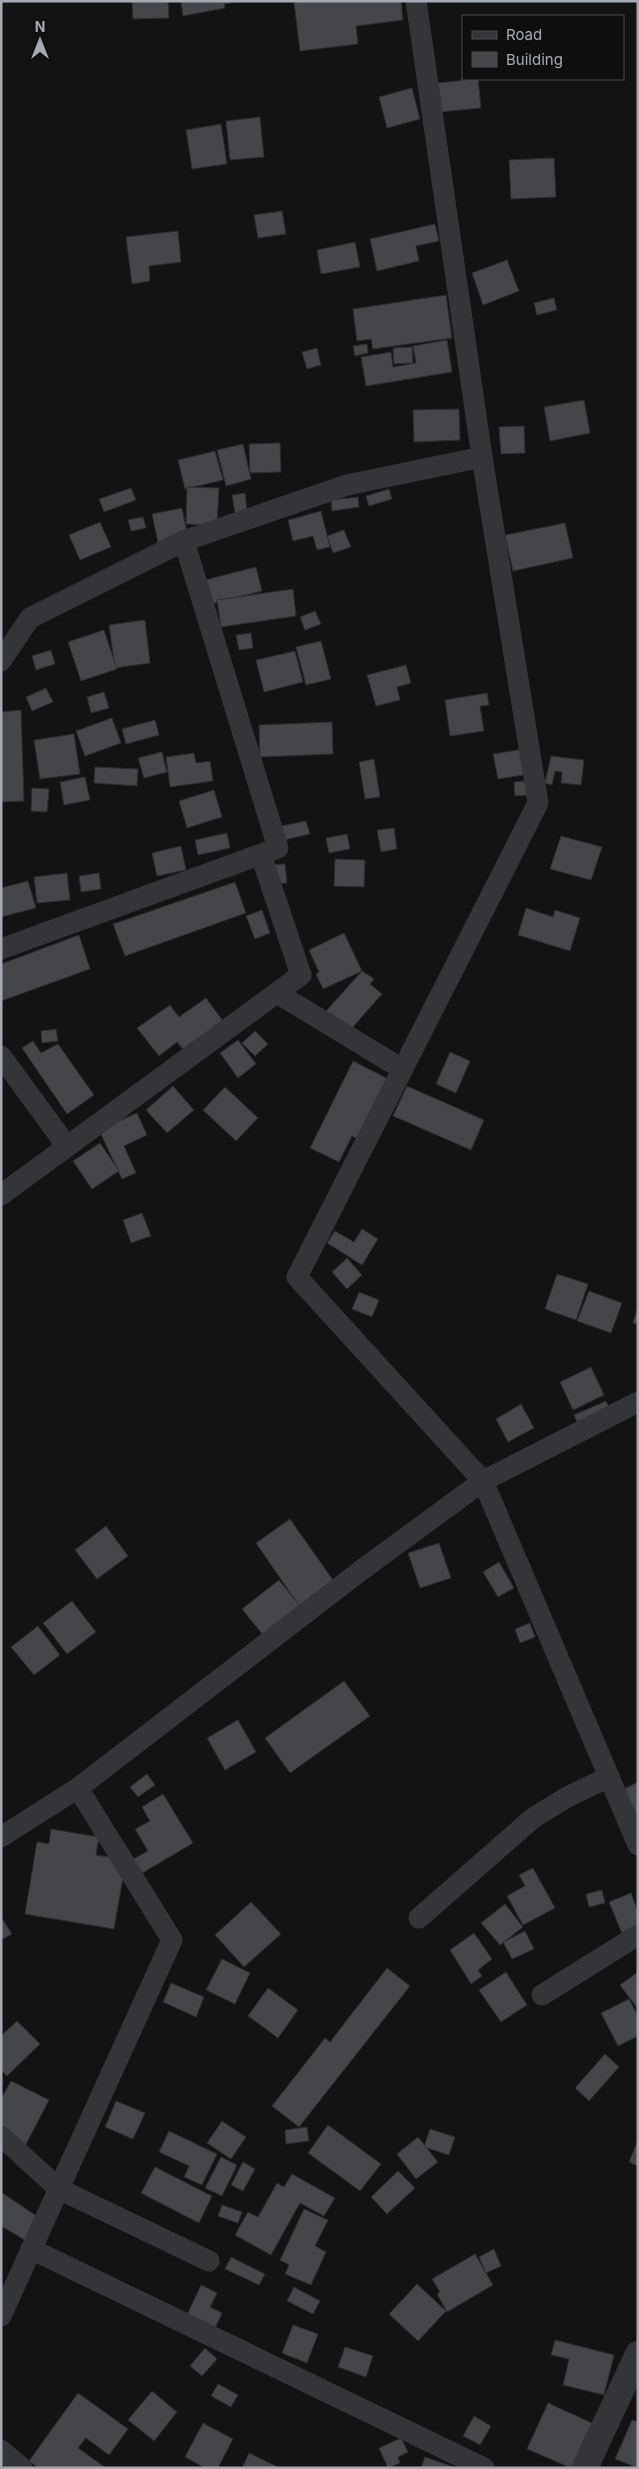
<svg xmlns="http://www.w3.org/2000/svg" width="639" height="2469" font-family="Inter,sans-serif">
	<rect width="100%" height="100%" fill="#131314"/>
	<g fill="#454649" stroke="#2d2d30">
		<path d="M132 1H168L169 18 133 19Z"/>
		<path d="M181 1H241L224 4 225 8 183 16Z"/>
		<path d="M304 1H401L403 20 356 26 358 44 300 51 294 2Z"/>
		<path d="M478 79 481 108 440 112 437 83Z"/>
		<path d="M412 88 420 119 387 128 379 97Z"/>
		<path d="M260 117 264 157 230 160 226 121Z"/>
		<path d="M221 124 227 164 192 169 186 130Z"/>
		<path d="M554 158 556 197 511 199 509 160Z"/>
		<path d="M282 211 286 234 258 238 254 215Z"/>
		<path d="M435 224 439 241 416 246 419 261 377 271 370 239Z"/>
		<path d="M178 231 181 262 149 266 150 281 132 284 126 237Z"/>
		<path d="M355 242 360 267 321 274 317 250Z"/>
		<path d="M507 260 519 291 483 305 472 273Z"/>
		<path d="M446 295 452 338 373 349 371 339 357 341 353 309Z"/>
		<path d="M554 298 557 310 537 315 534 303Z"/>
		<path d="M447 340 452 372 366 386 361 357 391 352 393 367 416 363 413 346Z"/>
		<path d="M367 344 368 353 355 356 353 346Z"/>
		<path d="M412 347 413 363 394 364 393 348Z"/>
		<path d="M317 348 321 365 307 369 302 352Z"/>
		<path d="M584 400 590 433 550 441 544 407Z"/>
		<path d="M459 409 460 440 414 442 413 410Z"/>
		<path d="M524 426 525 453 501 454 499 427Z"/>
		<path d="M280 443 281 472 250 473 249 444Z"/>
		<path d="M243 444 251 479 226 486 217 450Z"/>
		<path d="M215 451 223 480 185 489 178 460Z"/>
		<path d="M187 487 219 488 217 525 186 524Z"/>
		<path d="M131 488 136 500 104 512 99 499Z"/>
		<path d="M389 489 392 499 369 506 366 496Z"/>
		<path d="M245 493 247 511 235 513 232 495Z"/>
		<path d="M358 497 359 507 332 511 331 500Z"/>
		<path d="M182 508 188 537 158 543 152 514Z"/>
		<path d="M321 511 330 547 317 550 313 536 293 541 288 520Z"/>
		<path d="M143 517 146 528 131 531 128 520Z"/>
		<path d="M100 522 111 547 80 560 69 535Z"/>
		<path d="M565 523 573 558 513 571 505 535Z"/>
		<path d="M344 530 351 547 333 553 327 536Z"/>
		<path d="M256 567 262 591 212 604 205 580Z"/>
		<path d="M293 589 296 616 221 627 217 600Z"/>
		<path d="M315 611 321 624 305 630 300 617Z"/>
		<path d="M145 620 150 663 115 668 109 625Z"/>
		<path d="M104 630 117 669 81 681 68 642Z"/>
		<path d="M251 633 253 648 239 650 236 635Z"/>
		<path d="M321 641 331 679 306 685 296 647Z"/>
		<path d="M51 650 55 664 36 670 32 656Z"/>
		<path d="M295 651 303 682 264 692 256 660Z"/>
		<path d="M406 665 411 683 397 687 400 700 376 706 367 675Z"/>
		<path d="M46 688 53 702 32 711 26 697Z"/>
		<path d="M104 692 109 708 91 713 87 697Z"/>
		<path d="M487 693 489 705 480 706 484 731 450 736 445 700Z"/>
		<path d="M21 710 24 801 1 802V712Z"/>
		<path d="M112 718 121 743 85 756 76 731Z"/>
		<path d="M155 720 159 735 126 744 122 729Z"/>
		<path d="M332 722 333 754 260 757 259 725Z"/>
		<path d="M74 734 80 774 40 779 34 740Z"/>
		<path d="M524 749 529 774 498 779 493 754Z"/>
		<path d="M162 752 167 772 144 778 138 758Z"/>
		<path d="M194 753 196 763 210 761 213 781 170 787 166 757Z"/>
		<path d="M551 756 584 760 581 785 561 783 562 772 555 771 552 785 545 783Z"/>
		<path d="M374 759 380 797 365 799 359 762Z"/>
		<path d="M95 767 138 769 137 786 94 783Z"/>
		<path d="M85 777 90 800 64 805 60 782Z"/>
		<path d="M528 781 529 795 515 796 514 782Z"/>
		<path d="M32 788 49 789 47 812 31 811Z"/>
		<path d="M214 790 222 817 187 828 179 801Z"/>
		<path d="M306 821 310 834 284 840 281 826Z"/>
		<path d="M394 828 397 849 381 852 377 830Z"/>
		<path d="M227 833 230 848 198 855 195 840Z"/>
		<path d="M347 834 350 849 329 853 326 838Z"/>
		<path d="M561 836 602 847 591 880 550 869Z"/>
		<path d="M181 846 186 870 157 876 152 853Z"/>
		<path d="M335 859 365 860 364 887 334 886Z"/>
		<path d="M285 864 287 883 268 885 266 865Z"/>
		<path d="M67 873 70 900 37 903 34 877Z"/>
		<path d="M99 873 101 889 81 892 79 876Z"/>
		<path d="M28 881 36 908 1 917V888Z"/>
		<path d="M235 882 246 913 125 956 113 924Z"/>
		<path d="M526 908 553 917 555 910 580 918 570 951 518 935Z"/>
		<path d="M262 910 270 933 255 939 246 916Z"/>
		<path d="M344 933 362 971 323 989 316 974 319 972 309 950Z"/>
		<path d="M79 935 90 969 1 1001V964Z"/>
		<path d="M362 971 374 979 370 984 382 994 352 1028 326 1011Z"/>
		<path d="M206 998 223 1021 183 1049 177 1042 159 1056 137 1028 170 1005 179 1017Z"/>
		<path d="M56 1029 58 1041 42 1043 41 1031Z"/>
		<path d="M255 1031 268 1044 255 1056 242 1043Z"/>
		<path d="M238 1040 256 1064 238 1078 220 1053Z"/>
		<path d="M33 1041 41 1053 58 1044 94 1095 67 1114 22 1048Z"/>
		<path d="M450 1052 470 1061 456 1093 436 1084Z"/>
		<path d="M353 1061 398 1084 366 1143 352 1136 339 1162 310 1148Z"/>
		<path d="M173 1086 194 1110 167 1133 146 1110Z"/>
		<path d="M407 1086 484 1120 471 1150 393 1116Z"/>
		<path d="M225 1087 258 1118 236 1141 203 1110Z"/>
		<path d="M137 1113 147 1135 124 1146 136 1173 122 1179 99 1130Z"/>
		<path d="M100 1143 119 1171 92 1189 73 1161Z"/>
		<path d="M142 1213 151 1236 131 1243 123 1220Z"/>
		<path d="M362 1229 378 1239 362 1265 327 1243 335 1231 354 1242Z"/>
		<path d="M347 1258 362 1275 347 1289 332 1272Z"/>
		<path d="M557 1274 588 1284 576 1320 545 1309Z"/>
		<path d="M589 1291 622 1303 611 1333 577 1321Z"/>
		<path d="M359 1292 379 1300 372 1317 352 1309Z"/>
		<path d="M638 1307V1324L633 1323Z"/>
		<path d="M591 1367 604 1395 573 1410 560 1382Z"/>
		<path d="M606 1401 611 1412 579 1426 574 1415Z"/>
		<path d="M521 1404 534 1428 508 1442 496 1419Z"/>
		<path d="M290 1519 335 1583 300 1607 256 1543Z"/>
		<path d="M106 1526 128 1556 97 1579 75 1550Z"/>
		<path d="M439 1543 451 1578 420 1588 408 1553Z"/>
		<path d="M499 1562 514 1588 498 1597 483 1572Z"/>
		<path d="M279 1580 300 1606 263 1635 242 1609Z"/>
		<path d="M72 1601 96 1632 67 1654 43 1623Z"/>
		<path d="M530 1623 535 1637 520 1643 515 1629Z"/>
		<path d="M38 1626 60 1655 34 1675 11 1647Z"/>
		<path d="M344 1681 370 1716 290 1773 265 1738Z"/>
		<path d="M238 1720 256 1752 225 1770 207 1738Z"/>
		<path d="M147 1774 155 1785 138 1797 130 1787Z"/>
		<path d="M638 1782V1832L618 1792Z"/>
		<path d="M163 1794 193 1843 139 1875 130 1861 148 1851 135 1829 150 1821 142 1807Z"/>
		<path d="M51 1829 99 1837 96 1855 126 1860 114 1929 25 1914 37 1842 49 1844Z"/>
		<path d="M533 1868 555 1908 523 1925 507 1896 525 1886 519 1875Z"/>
		<path d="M602 1890 605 1903 589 1907 586 1894Z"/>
		<path d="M631 1893 638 1912V1933L624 1938 609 1902Z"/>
		<path d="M251 1902 281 1934 244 1967 215 1935Z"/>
		<path d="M505 1904 523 1927 500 1945 481 1923Z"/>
		<path d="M1 1917 12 1934 1 1940Z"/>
		<path d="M525 1931 534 1949 512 1959 503 1942Z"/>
		<path d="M474 1933 492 1959 478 1970 482 1976 471 1984 450 1950Z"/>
		<path d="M222 1959 250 1973 235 2004 206 1990Z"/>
		<path d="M387 1968 410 1986 299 2127 272 2106 325 2038 330 2042Z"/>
		<path d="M506 1972 527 2005 501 2022 479 1990Z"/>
		<path d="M638 1972V2009L620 1985Z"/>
		<path d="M171 1983 204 1997 196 2017 163 2002Z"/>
		<path d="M268 1988 298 2010 278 2038 248 2016Z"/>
		<path d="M629 1999 638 2016V2036L618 2046 601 2013Z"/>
		<path d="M17 2021 40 2044 7 2076 1 2070V2036Z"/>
		<path d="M605 2054 619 2067 589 2101 575 2088Z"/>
		<path d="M11 2081 49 2100 22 2152 1 2141V2099Z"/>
		<path d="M116 2101 145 2113 133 2139 105 2127Z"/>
		<path d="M222 2121 246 2137 231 2159 207 2143Z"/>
		<path d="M328 2125 381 2164 360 2191 308 2153Z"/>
		<path d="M307 2127 309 2141 286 2144 285 2130Z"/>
		<path d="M430 2129 455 2137 449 2155 424 2147Z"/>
		<path d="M169 2131 217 2154 202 2185 184 2177 189 2166 159 2152Z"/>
		<path d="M418 2137 438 2162 416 2179 397 2154Z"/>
		<path d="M638 2140V2166L629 2162Z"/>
		<path d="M221 2157 237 2165 222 2196 205 2188Z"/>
		<path d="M243 2162 255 2169 243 2191 231 2185Z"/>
		<path d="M155 2167 212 2196 199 2223 141 2193Z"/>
		<path d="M398 2171 415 2188 387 2214 371 2197Z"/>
		<path d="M292 2174 335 2198 324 2216 300 2203 271 2255 235 2235 248 2212 258 2217 277 2183 284 2187Z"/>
		<path d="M1 2192 44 2221 30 2243 1 2226Z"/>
		<path d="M222 2205 242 2212 238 2223 218 2216Z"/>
		<path d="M304 2209 328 2220 315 2246 326 2252 311 2285 285 2274 289 2265 280 2260Z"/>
		<path d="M494 2249 501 2266 486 2273 479 2257Z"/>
		<path d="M475 2254 493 2285 447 2312 437 2294 440 2292 432 2279Z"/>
		<path d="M231 2257 265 2274 259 2285 225 2269Z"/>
		<path d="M417 2284 446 2311 418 2341 389 2314Z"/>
		<path d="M201 2285 217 2293 210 2307 222 2313 213 2332 185 2319Z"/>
		<path d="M294 2287 320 2301 313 2314 287 2301Z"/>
		<path d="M293 2325 318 2334 307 2363 282 2353Z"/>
		<path d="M555 2340 614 2355 604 2395 563 2385 569 2359 551 2355Z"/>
		<path d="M345 2347 373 2356 366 2377 338 2367Z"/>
		<path d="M205 2348 217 2359 202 2376 190 2366Z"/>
		<path d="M218 2384 238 2395 231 2407 211 2396Z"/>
		<path d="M152 2391 177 2412 154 2441 128 2420Z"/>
		<path d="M78 2393 128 2429 109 2455 86 2438 78 2448 106 2468H38L29 2461Z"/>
		<path d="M548 2403 592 2423 571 2468 527 2449Z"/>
		<path d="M474 2416 491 2426 480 2445 463 2436Z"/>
		<path d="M632 2420 638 2422V2468L615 2459Z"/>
		<path d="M203 2423 233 2439 218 2468H205L185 2457Z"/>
		<path d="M401 2438 408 2452 398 2457 400 2463 388 2468 379 2448Z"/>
		<path d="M249 2453 280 2468H242Z"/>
		<path d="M425 2457 457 2468H421Z"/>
	</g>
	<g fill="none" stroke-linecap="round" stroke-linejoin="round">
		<g stroke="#343538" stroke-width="21">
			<path d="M416 1 482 457 538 803 297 1277 483 1481 638 1845"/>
			<path d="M1 661 30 618 184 541 347 485 482 457"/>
			<path d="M1 949 278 848 184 541"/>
			<path d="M277 993 402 1069"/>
			<path d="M1 1056 66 1145"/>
			<path d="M1 1195 301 975 261 855"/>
			<path d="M1 1837 78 1788 363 1569 483 1481 638 1402"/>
			<path d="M419 1918 533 1818 569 1796 609 1777"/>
			<path d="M542 1995 638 1935"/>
			<path d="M1 2136 59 2189 209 2261"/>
			<path d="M31 2249 484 2468"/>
			<path d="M1 2316 172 1940 78 1788"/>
			<path d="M1 2450 22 2468"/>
		</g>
		<path stroke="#343538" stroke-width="26" d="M585 2468 638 2354"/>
	</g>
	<rect width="639" height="2469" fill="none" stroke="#a6abb3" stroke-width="5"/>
	<rect x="462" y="15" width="162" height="65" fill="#0e0e0f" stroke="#4b4d51"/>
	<rect x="472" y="31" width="25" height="8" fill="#343538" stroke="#4b4d51"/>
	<text x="506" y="40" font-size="15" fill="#a6abb3">Road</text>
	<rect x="472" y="52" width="25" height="15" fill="#454649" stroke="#4b4d51"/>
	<text x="506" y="65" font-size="15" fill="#a6abb3">Building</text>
	<g transform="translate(40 40)" stroke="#0e0e0f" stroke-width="4" paint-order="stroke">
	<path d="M0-4L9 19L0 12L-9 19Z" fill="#a6abb3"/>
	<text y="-8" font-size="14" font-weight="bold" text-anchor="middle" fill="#a6abb3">N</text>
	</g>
</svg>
